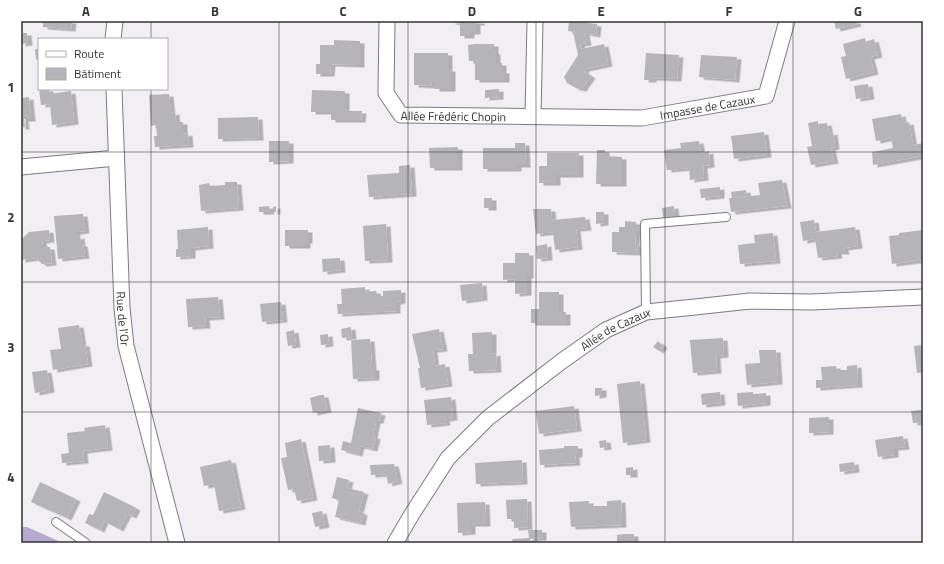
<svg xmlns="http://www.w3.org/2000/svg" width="944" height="564" font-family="'Titillium Web',sans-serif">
	<defs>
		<filter id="shadow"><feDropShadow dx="4.5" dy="2.5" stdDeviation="0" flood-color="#0004"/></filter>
	</defs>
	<rect width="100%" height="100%" fill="#f1eff3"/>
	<path fill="#b6a8ce" d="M21 527H27L63 543H21Z"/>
	<g fill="#b5b4b8" filter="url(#shadow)">
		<path d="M43 21H72L71 29 43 27Z"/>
		<path d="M451 21H480V23H476V32H470V36H460V23L451 22Z"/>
		<path d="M569 21 597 24 596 35 585 33 587 43 580 44 581 49 604 44 608 64 585 69 584 71 591 76 582 89 576 88 567 83 564 77 578 55 573 32 568 31Z"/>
		<path d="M834 21H856L857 24 836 29Z"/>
		<path d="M21 33H27L28 43 21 44Z"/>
		<path d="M865 38 866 42 874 39 878 55 870 57 874 72 846 79 841 57 846 56 843 44Z"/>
		<path d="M334 40 360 41V65L331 64 330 74H316V64H320V45H334Z"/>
		<path d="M475 44H494V51L496 53V63H502V71H505V80H475V61H469L468 45Z"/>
		<path d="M35 49H39V59L36 60Z"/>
		<path d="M414 53H448V69H451V89H435V82H431L432 86 414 85Z"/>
		<path d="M646 53 679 55 677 79 652 78V80H644Z"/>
		<path d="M701 55 737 57 735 80 699 77Z"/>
		<path d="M868 84 870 97 856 99 854 86Z"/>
		<path d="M39 89H49V94L71 91 74 122 52 125 50 104 41 105Z"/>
		<path d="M499 89V97L485 98V90Z"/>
		<path d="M312 90 345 91V109H348L347 111H362L361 120H331V112H311Z"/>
		<path d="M169 94 171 113 175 112 176 122H183V134L188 133 189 145 155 147 154 136H157L156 125 151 126 149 95Z"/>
		<path d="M29 97 31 119H24L25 127H21V98Z"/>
		<path d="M901 114 903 123 909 122 913 145 923 143V156L873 165 872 152 893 148 891 138 876 141 872 119Z"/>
		<path d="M258 117 259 138 218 139V118Z"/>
		<path d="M818 121V124L827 123 829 133 833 132 835 147 831 148 834 161 811 165 807 147 812 146 808 123Z"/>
		<path d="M764 132 767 155 734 159 731 136Z"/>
		<path d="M269 141H289V161L269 162Z"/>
		<path d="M699 141 701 153 709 151 710 165 703 166 704 178 690 180 689 168 667 170 664 150 681 148 680 143Z"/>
		<path d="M515 143H525L526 165H517V169H483V148H515Z"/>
		<path d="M458 147V168H430L429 148Z"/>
		<path d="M597 150H605V156L622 157V184H596Z"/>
		<path d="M547 153H579V175H556V183H539V166H547Z"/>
		<path d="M410 165 412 194 369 197 367 175 399 173V166Z"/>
		<path d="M782 180 787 206 731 212 729 198H732L731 192 746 190 747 196 734 198 760 195 758 183Z"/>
		<path d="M225 182H237L239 208 201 211 199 185 209 183 210 186 225 185Z"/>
		<path d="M720 187V196L701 198 700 189Z"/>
		<rect x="484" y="198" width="8" height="10"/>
		<path d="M269 206 270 212H259V207Z"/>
		<path d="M276 206V212H273V207Z"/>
		<path d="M674 206 675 216 663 218 662 208Z"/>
		<path d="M533 209H551L552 220 585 217 587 228 576 229 578 247 555 250 553 232 536 234Z"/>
		<path d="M596 212H604V223L596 224Z"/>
		<path d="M83 214 85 231 76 232V237L80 236 81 244H83L85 256 58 259 54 216Z"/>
		<path d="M814 220 816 232 855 227 858 246 844 248 845 252H837L838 256 818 258 815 239 803 241 800 222Z"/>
		<path d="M625 221 636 222V227L639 228V231H636L635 244H638L637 253 612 252V232H619V227H625Z"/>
		<path d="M386 224 388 260 365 261 363 226Z"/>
		<path d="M208 227 209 246 191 248V256L176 257V249H178L177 230Z"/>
		<path d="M49 230 50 240 42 241 43 247H50L52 263 42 264 36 258 21 260V238H23L29 232Z"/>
		<path d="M285 230H308V241H306V246H285Z"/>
		<path d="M923 230V260L892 264 889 236 899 235V233Z"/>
		<path d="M773 233 776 261 740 264 738 245 755 243 754 235Z"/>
		<path d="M547 244 548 258 537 259 536 246Z"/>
		<path d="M515 253H529V276H527V293L515 294V279L503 280V263H515Z"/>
		<path d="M340 258 341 270 323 272 322 259Z"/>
		<path d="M482 283 483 298 462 301 460 285Z"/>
		<path d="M365 287V292L376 291 377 294H379V296H383V291L401 290V301L396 302V311L338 314 337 304H342L341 289Z"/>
		<path d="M539 292H559V312H566V323H531V309H539Z"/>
		<path d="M218 297 220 317 205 318 206 326 188 327 186 299Z"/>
		<path d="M281 302 283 320 262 322 260 304Z"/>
		<path d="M79 325 82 344H85L88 364 53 370 50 350 61 349 58 328Z"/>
		<path d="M351 327 352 337 342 338 341 329Z"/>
		<path d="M439 329 443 349 433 350 435 366 445 364 448 384 421 388 418 368H420L412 334Z"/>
		<path d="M294 330 296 345 288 346 286 332Z"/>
		<path d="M492 332V354L496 353 497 370 469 371 468 354H473L472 333Z"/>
		<path d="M328 334 329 344 321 345 320 335Z"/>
		<path d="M723 338 724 355 716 356 717 371 693 373 690 340Z"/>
		<path d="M370 339 372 368H375V378L353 379 351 340Z"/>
		<path d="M658 341 663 346 659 351 653 347Z"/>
		<path d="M923 345V372L917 373 914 346Z"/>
		<path d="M759 350H776L778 382 747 385 745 364 760 363Z"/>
		<path d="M857 365 858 385 816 388V380H822L821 367 836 366 837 370H847V366Z"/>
		<path d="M47 370 50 390 35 393 32 372Z"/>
		<path d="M640 381 646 440 623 443 617 384Z"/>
		<path d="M595 388H602V395L595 396Z"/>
		<path d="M720 392 721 403 702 405 701 394Z"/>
		<path d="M753 392V394L766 393V403L738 406 737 393Z"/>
		<path d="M320 395H324L327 410 313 413 310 398Z"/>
		<path d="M451 397 453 418 445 419 446 423 427 425 424 400Z"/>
		<path d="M574 406 577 429 539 434 536 411Z"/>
		<path d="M358 408 381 413 379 421H376L373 436 376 437 373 449 360 446 358 454 341 450 343 441 351 443Z"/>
		<path d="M921 410 923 422 913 423 911 411Z"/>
		<path d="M829 417V432L809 433V418Z"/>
		<path d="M105 425 108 448 83 451 84 461 62 463 61 454 69 453 67 433 85 431 84 428Z"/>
		<path d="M903 436 905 447 894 448V455L878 457 875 440Z"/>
		<path d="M301 439 313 498 297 501 294 489 288 490 281 458 287 457 285 443Z"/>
		<path d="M606 440 607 447 600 448 599 441Z"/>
		<path d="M330 445 331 460 319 461 318 446Z"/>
		<path d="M564 446H578V455H575L576 463 540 465 539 450 564 448Z"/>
		<path d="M231 460 241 507 219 511 214 484 204 486 200 467Z"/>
		<path d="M522 460 523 482 476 484 475 463Z"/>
		<path d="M854 462 855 470 840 472 839 464Z"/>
		<path d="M394 464 398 481 388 484 386 474 371 475 370 465Z"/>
		<path d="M633 467V475H626V468Z"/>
		<path d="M337 477 349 480 347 488 364 492 359 511 363 513 361 523 335 517 339 500 332 498Z"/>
		<path d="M40 482 76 499 67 518 31 502Z"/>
		<path d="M104 492 136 508 132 516 127 514 119 529 104 521 100 530 85 523 89 514 93 515Z"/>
		<path d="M527 499 528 527 514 528V519H507L506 500Z"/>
		<path d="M621 500 622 525 571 527 569 502 589 501V506H607V501Z"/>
		<path d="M485 502 486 524H471V532L458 533 457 503Z"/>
		<path d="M322 511 325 525 315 527 312 513Z"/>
		<path d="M528 530H542V538L530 539V543H513L512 539 529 538Z"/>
		<path d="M625 534H634V542L617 543V535Z"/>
	</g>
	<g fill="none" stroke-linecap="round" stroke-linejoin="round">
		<defs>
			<g id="lane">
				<path d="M646 312 645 224 726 217"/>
				<path d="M56 522 86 543"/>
			</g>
			<g id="street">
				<path id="s1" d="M387 21 386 93 401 115 642 118 766 96 787 21"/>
				<path d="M113 39 115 21"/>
				<path id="s2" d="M114 89 122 308 126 346 177 543"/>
				<path d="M533 116 535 21"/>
				<path d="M21 167 116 158"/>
				<path id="s3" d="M395 543 412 514 448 458 488 418 562 361 606 330 646 312 695 307 750 301 811 302 923 297"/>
			</g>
		</defs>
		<use href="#lane" stroke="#7c7b7e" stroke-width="10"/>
		<use href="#street" stroke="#7c7b7e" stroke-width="17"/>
		<use href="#lane" stroke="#fff" stroke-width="8"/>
		<use href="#street" stroke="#fff" stroke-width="15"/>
	</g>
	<path fill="none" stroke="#343335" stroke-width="1" stroke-opacity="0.55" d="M151 21V39M279 21V543M408 21V543M536 21V543M665 21V543M793 21V543M151 89V543M21 152H923M21 282H923M21 412H923"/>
	<g text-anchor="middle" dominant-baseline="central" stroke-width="3" stroke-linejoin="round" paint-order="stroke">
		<g font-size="12" fill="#343335" stroke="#fff">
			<text stroke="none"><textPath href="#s1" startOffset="406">Impasse de Cazaux</textPath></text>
			<text stroke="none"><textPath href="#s1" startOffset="151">Allée Frédéric Chopin</textPath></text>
			<text stroke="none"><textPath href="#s2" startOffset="230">Rue de l'Or</textPath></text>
			<text stroke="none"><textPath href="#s3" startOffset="313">Allée de Cazaux</textPath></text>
		</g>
	</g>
	<rect width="944" height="564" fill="none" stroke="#ffffff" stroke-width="44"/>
	<rect x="38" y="38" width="130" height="52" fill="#ffffff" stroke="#aeadae"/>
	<rect x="46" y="51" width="20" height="6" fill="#ffffff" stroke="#aeadae"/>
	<text x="74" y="58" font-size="12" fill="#343335">Route</text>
	<rect x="46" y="68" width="20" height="12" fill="#b5b4b8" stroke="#aeadae"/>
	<text x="74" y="78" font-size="12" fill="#343335">Bâtiment</text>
	<rect x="22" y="22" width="900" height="520" fill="none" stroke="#343335" stroke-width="1.5"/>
	<g font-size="13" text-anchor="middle" font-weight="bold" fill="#343335">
		<text x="86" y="16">A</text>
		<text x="215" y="16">B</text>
		<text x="343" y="16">C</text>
		<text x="472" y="16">D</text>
		<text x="601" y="16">E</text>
		<text x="729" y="16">F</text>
		<text x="858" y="16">G</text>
		<text x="11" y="92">1</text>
		<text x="11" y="222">2</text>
		<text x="11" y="352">3</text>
		<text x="11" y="482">4</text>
	</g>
</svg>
